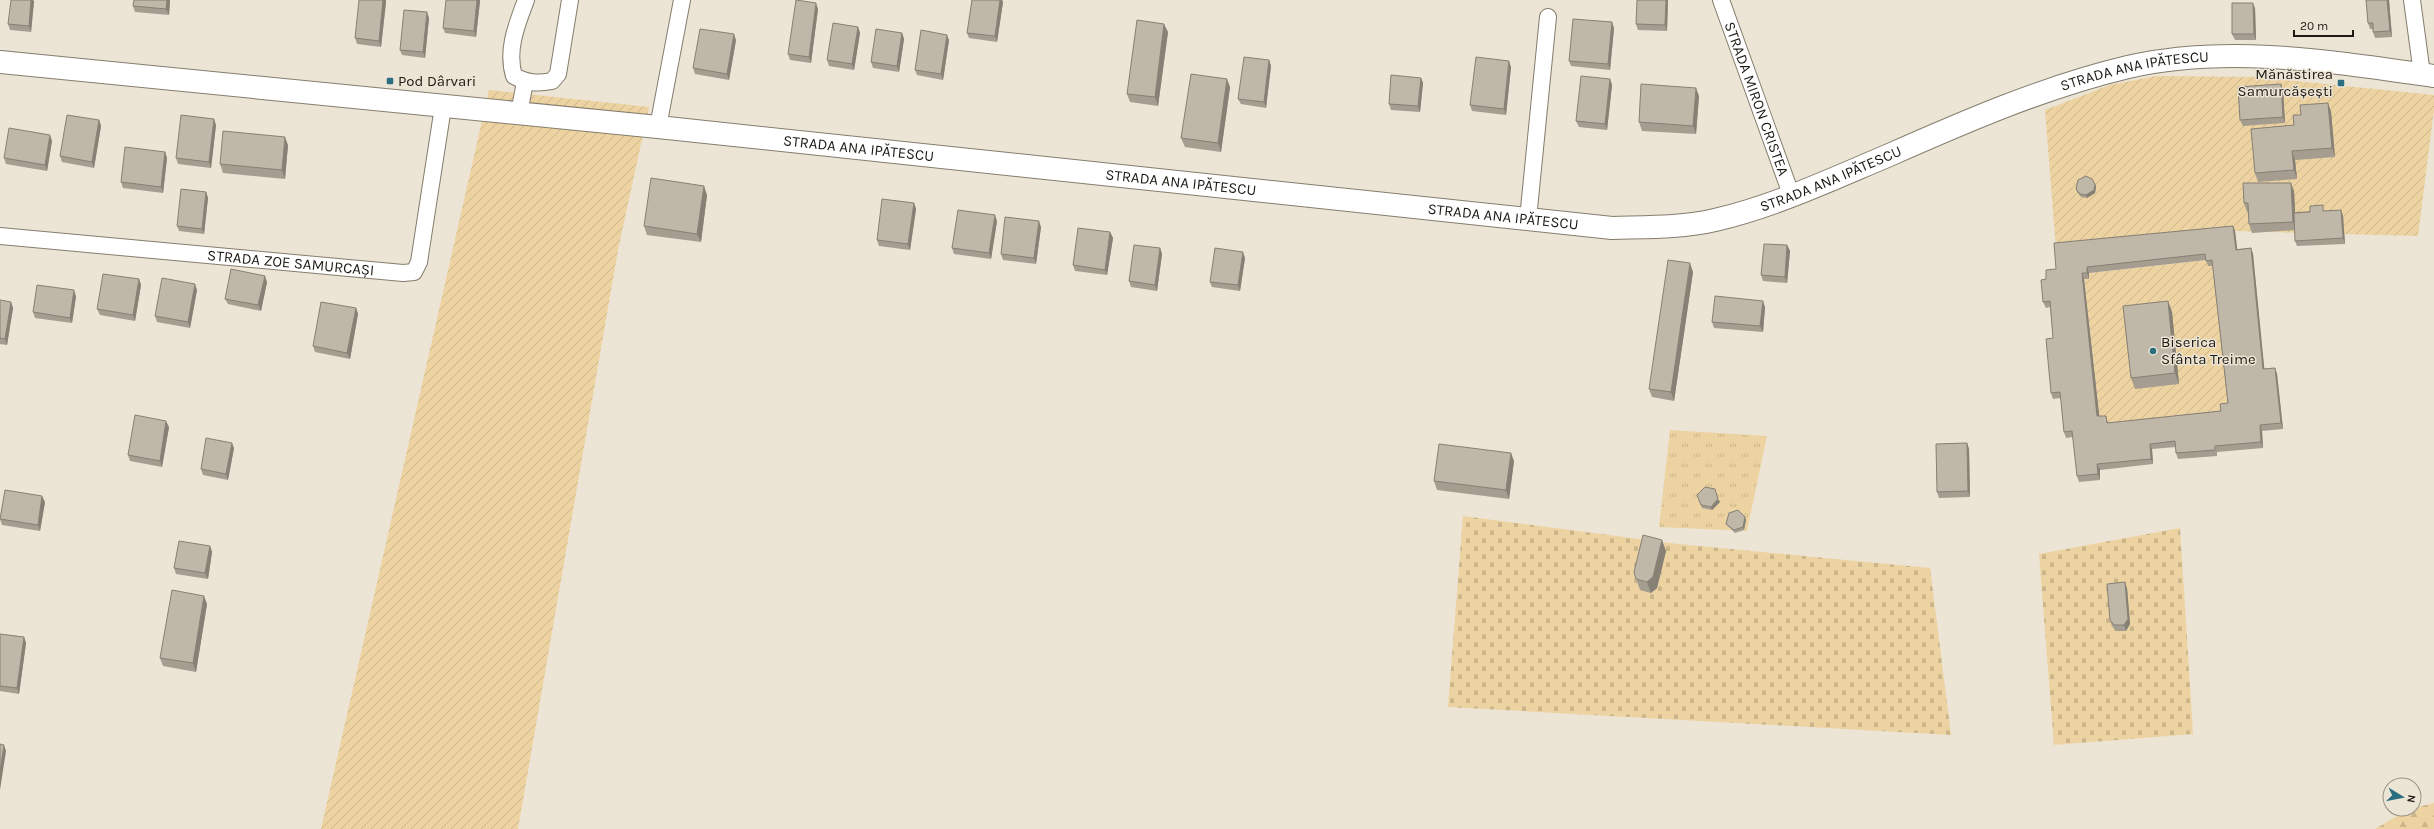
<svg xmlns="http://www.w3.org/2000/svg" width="2434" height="829" font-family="Karla,sans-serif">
	<defs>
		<pattern id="grass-tufts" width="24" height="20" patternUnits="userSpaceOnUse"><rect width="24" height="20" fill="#edd3a1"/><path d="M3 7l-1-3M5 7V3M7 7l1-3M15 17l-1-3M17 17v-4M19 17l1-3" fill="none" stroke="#cbb58a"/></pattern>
		<pattern id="forest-firs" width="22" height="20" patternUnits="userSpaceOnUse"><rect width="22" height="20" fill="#edd3a1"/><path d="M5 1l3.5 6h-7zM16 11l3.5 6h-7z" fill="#cbb58a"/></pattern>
		<pattern id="cemetery-stones" width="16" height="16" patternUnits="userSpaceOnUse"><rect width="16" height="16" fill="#edd3a1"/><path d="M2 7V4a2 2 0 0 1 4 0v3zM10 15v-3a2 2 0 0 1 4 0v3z" fill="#cbb58a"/></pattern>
		<pattern id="garden-furrows" width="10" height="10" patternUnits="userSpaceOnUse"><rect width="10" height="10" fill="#edd3a1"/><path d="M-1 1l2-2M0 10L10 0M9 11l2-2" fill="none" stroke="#cbb58a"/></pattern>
	</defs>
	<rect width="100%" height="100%" fill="#ece4d4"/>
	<path fill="url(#grass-tufts)" d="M1670 430 1767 436 1747 531 1659 527Z"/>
	<path fill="url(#forest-firs)" d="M2434 803V829H2375L2407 810Z"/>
	<g fill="url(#cemetery-stones)">
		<path d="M1463 516 1678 544 1930 568 1951 735 1448 707Z"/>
		<path d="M2180 528 2193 734 2054 745 2039 554Z"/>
	</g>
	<g fill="url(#garden-furrows)">
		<path d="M2156 76 2255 77 2434 95V110L2418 236 2235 231 2056 249 2045 110 2110 85Z"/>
		<path d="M489 90 649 107 618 250 518 829H321Z"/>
		<path d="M2207 260 2208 266H2215L2230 409 2223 417 2109 429 2100 422 2084 279H2089V273Z"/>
	</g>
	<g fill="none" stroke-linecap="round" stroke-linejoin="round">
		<defs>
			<g id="minor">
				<path d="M526 0C517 24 506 50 514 76 527 83 537 84 552 81L558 74 570 0"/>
				<path id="s1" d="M1721 0 1792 197"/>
				<path d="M2412 0 2422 74"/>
				<path d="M519 113 525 82"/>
				<path d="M658 127 682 0"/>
				<path d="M1528 219 1548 17"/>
				<path id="s2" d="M0 236 403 273 414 272 419 262 443 107"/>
			</g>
			<g id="secondary">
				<path id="s3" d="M0 62 658 127 1612 228C1646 227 1681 228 1715 220 1775 206 1830 180 1887 156 1964 122 2044 87 2128 67 2228 44 2334 62 2434 76"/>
			</g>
		</defs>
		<use href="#minor" stroke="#847d6e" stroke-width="18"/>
		<use href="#secondary" stroke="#847d6e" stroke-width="24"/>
		<use href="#minor" stroke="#fff" stroke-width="16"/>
		<use href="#secondary" stroke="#fff" stroke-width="22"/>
	</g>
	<g fill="#a49d90" fill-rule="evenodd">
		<path d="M170 0 169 15 135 12 133 6Z"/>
		<path d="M383 0H386V2L381 47 357 44 355 38Z"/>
		<path d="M972 0H1002L1003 2 997 42 969 38 967 33Z"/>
		<path d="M1668 0 1667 31 1638 30 1636 24Z"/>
		<path d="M2366 0H2389L2392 37 2375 38 2373 32V29H2370L2368 23Z"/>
		<path d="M34 1 31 32 10 30 8 24Z"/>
		<path d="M480 1 476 37 445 33 443 28Z"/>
		<path d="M2255 8 2256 40H2235L2232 34Z"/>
		<path d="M818 9 811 63 790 60 788 54Z"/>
		<path d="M429 18 425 58 402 55 400 50Z"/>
		<path d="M858 27 860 33 854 70 829 66 827 60Z"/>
		<path d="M1614 28 1610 70 1571 66 1569 61Z"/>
		<path d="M1168 32 1158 106 1130 102 1127 94Z"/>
		<path d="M902 33 904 39 899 72 873 68 871 62Z"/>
		<path d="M736 40 729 80 695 74 693 68Z"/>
		<path d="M949 40 943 80 917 75 915 70Z"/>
		<path d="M1269 60 1271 66 1266 108 1241 104 1238 99Z"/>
		<path d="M1511 67 1506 115 1472 111 1470 105Z"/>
		<path d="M1421 78 1423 83 1420 112 1391 110 1389 104Z"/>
		<path d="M1610 79 1612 85 1607 130 1579 127 1576 121Z"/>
		<path d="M1230 87 1221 152 1185 147 1181 138Z"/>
		<path d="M2283 90 2285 123 2243 126 2240 120Z"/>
		<path d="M1699 96 1696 134 1642 131 1639 122Z"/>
		<path d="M2328 103 2331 112 2335 157 2295 160 2297 179 2258 182 2255 173 2294 125 2301 115Z"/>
		<path d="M99 120 101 126 94 168 62 162 60 156Z"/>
		<path d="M216 125 211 168 178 164 176 158Z"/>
		<path d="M52 141 47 171 6 164 4 158Z"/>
		<path d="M288 145 285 179 223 173 220 164Z"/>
		<path d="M165 152 167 158 163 193 123 188 121 182Z"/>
		<path d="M2095 184 2096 187 2095 193 2087 198 2081 197 2077 192 2076 189Z"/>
		<path d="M2294 191 2295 212 2341 210 2343 216 2345 244 2297 246 2295 241V230L2252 233 2249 224V212H2247L2244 203Z"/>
		<path d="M206 192 208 198 204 234 179 231 177 226Z"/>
		<path d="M707 195 701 242 647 235 644 226Z"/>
		<path d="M914 203 916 209 910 250 879 246 877 240Z"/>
		<path d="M997 221 991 259 954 254 952 248Z"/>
		<path d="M2233 226 2235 231 2237 249 2251 248 2253 254 2264 369 2275 368 2277 374 2283 429 2262 431 2263 448 2217 452V456L2178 459 2176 453V447L2152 449 2153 464 2100 470V480L2079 482 2077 476 2073 437 2066 438 2064 432 2061 398 2053 399 2051 393 2053 338 2050 307 2046 308 2043 302 2046 279 2056 269ZM2206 260 2208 266H2213L2228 403 2221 411 2108 423 2106 416H2099L2084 279H2089V273Z"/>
		<path d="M1041 227 1036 264 1003 260 1001 254Z"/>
		<path d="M1110 232 1113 238 1107 275 1075 271 1073 265Z"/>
		<path d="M1787 245 1790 251 1787 283 1763 281 1761 275Z"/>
		<path d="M1160 248 1162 254 1157 291 1131 287 1129 281Z"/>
		<path d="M1245 258 1240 291 1212 287 1210 282Z"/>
		<path d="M1693 272 1674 401 1652 397 1649 389Z"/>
		<path d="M139 279 141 285 135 321 100 315 97 309Z"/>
		<path d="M267 282 261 311 228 304 225 299Z"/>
		<path d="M197 290 190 328 157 322 155 316Z"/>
		<path d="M76 296 72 323 35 318 33 312Z"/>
		<path d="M0 300 11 302 13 308 7 345 0 344Z"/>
		<path d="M2168 301 2172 312 2179 384 2135 389 2131 378Z"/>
		<path d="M1765 307 1763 332 1714 328 1712 322Z"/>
		<path d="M356 308 358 314 350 359 315 352 313 346Z"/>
		<path d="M169 427 162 467 130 461 128 455Z"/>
		<path d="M1967 443 1969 449 1970 497 1939 498 1937 492Z"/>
		<path d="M234 448 228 480 203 475 201 469Z"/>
		<path d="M1514 461 1509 499 1437 490 1434 481Z"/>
		<path d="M1697 495 1720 502 1712 510 1702 508Z"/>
		<path d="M45 502 40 531 2 525 0 519Z"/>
		<path d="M1745 517 1746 520 1744 530 1735 533 1726 524Z"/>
		<path d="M210 546 212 552 208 579 176 574 174 568Z"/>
		<path d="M1666 551 1657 588 1651 593 1640 590 1634 572Z"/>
		<path d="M2127 588 2130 624 2126 631H2116L2112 626 2110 620Z"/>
		<path d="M207 604 196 672 163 666 160 658Z"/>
		<path d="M0 634 24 637 26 643 19 694 0 691Z"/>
	</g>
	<g fill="#868075">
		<path d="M31 0H33L34 1 31 32 29 26Z"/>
		<path d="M167 0H170L169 15 166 9Z"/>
		<path d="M383 0H386V2L381 47 379 41Z"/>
		<path d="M477 0H480V1L476 37 474 31Z"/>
		<path d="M1000 0H1002L1003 2 997 42 995 36Z"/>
		<path d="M1666 0H1668L1667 31 1665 25Z"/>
		<path d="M2387 0H2389L2392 37 2390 31Z"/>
		<path d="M816 3 818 9 811 63 809 57Z"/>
		<path d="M2253 3 2255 8 2256 40 2254 34Z"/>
		<path d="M427 12 429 18 425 58 423 52Z"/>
		<path d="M1612 22 1614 28 1610 70 1608 64Z"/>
		<path d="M1164 24 1168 32 1158 106 1155 97Z"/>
		<path d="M858 27 860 33 854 70 852 64Z"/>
		<path d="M902 33 904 39 899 72 897 66Z"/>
		<path d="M734 34 736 40 729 80 727 74Z"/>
		<path d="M947 35 949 40 943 80 941 74Z"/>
		<path d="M1269 60 1271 66 1266 108 1264 102Z"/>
		<path d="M1509 61 1511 67 1506 115 1504 109Z"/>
		<path d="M1421 78 1423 83 1420 112 1418 106Z"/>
		<path d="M1227 79 1230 87 1221 152 1218 143Z"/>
		<path d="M1610 79 1612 85 1607 130 1605 124Z"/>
		<path d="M2281 84 2283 90 2285 123 2283 117Z"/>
		<path d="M1696 88 1699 96 1696 134 1693 126Z"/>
		<path d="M2328 103 2331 112 2335 157 2332 148Z"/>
		<path d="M214 119 216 125 211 168 209 162Z"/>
		<path d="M99 120 101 126 94 168 92 162Z"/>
		<path d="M50 135 52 141 47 171 45 165Z"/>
		<path d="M285 137 288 145 285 179 282 170Z"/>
		<path d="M2292 151 2295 160 2297 179 2294 170Z"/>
		<path d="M165 152 167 158 163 193 161 187Z"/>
		<path d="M2291 183 2294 191 2296 230 2293 222Z"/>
		<path d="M2095 184 2096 187 2095 193 2087 198 2086 195Z"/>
		<path d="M704 186 707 195 701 242 697 234Z"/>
		<path d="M206 192 208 198 204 234 202 229Z"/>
		<path d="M914 203 916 209 910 250 908 244Z"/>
		<path d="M2341 210 2343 216 2345 244 2343 238Z"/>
		<path d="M995 215 997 221 991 259 989 253Z"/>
		<path d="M1039 221 1041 227 1036 264 1034 258Z"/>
		<path d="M2233 226 2235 231 2238 255 2236 250Z"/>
		<path d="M1110 232 1113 238 1107 275 1105 270Z"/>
		<path d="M1787 245 1790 251 1787 283 1785 277Z"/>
		<path d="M1160 248 1162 254 1157 291 1155 285Z"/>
		<path d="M2251 248 2253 254 2265 375 2263 369Z"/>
		<path d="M1243 252 1245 258 1240 291 1238 285Z"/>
		<path d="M1690 263 1693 272 1674 401 1671 392Z"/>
		<path d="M2087 267 2089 273V279L2087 273Z"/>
		<path d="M2082 273 2084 279 2100 422 2097 416Z"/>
		<path d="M265 276 267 282 261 311 258 305Z"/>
		<path d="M139 279 141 285 135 321 133 315Z"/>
		<path d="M195 284 197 290 190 328 188 322Z"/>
		<path d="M74 290 76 296 72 323 70 318Z"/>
		<path d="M1763 301 1765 307 1763 332 1760 326Z"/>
		<path d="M2168 301 2172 312 2179 384 2175 373Z"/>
		<path d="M11 302 13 308 7 345 5 339Z"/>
		<path d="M356 308 358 314 350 359 347 353Z"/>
		<path d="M2275 368 2277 374 2283 429 2281 423Z"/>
		<path d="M166 421 169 427 162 467 160 461Z"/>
		<path d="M2260 425 2262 431 2263 448 2261 442Z"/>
		<path d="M232 443 234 448 228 480 226 474Z"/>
		<path d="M1967 443 1969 449 1970 497 1968 491Z"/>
		<path d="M2150 444 2152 449 2153 464 2151 459Z"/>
		<path d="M1511 453 1514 461 1509 499 1506 490Z"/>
		<path d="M2097 464 2100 470V480L2098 474Z"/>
		<path d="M42 496 45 502 40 531 38 525Z"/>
		<path d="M1718 499 1720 502 1712 510 1711 507Z"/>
		<path d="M1745 517 1746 520 1744 530 1743 527Z"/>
		<path d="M1662 540 1666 551 1657 588 1651 593 1647 582Z"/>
		<path d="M210 546 212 552 208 579 205 573Z"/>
		<path d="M2125 582 2127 588 2130 624 2126 631 2124 625Z"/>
		<path d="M204 596 207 604 196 672 193 663Z"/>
		<path d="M24 637 26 643 19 694 17 688Z"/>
		<path d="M4 745 6 751 0 790V771Z"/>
	</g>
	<g fill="#bfb7a7" stroke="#868075" fill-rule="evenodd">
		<path d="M11 0H31L29 26 8 24Z"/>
		<path d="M134 0H167L166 9 133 6Z"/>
		<path d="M359 0H383L379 41 355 38Z"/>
		<path d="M446 0H477L474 31 443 28Z"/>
		<path d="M796 0 816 3 809 57 788 54Z"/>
		<path d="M972 0H1000L995 36 967 33Z"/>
		<path d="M1637 0H1666L1665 25 1636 24Z"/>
		<path d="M2366 0H2387L2390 31 2373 32V23H2368Z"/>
		<path d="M2232 3H2253L2254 34H2232Z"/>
		<path d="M404 10 427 12 423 52 400 50Z"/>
		<path d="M1573 19 1612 22 1608 64 1569 61Z"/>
		<path d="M1137 20 1164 24 1155 97 1127 94Z"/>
		<path d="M833 23 858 27 852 64 827 60Z"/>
		<path d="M700 29 734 34 727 74 693 68Z"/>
		<path d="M876 29 902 33 897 66 871 62Z"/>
		<path d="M921 30 947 35 941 74 915 70Z"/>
		<path d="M1244 57 1269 60 1264 102 1238 99Z"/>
		<path d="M1476 57 1509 61 1504 109 1470 105Z"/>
		<path d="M1191 74 1227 79 1218 143 1181 138Z"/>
		<path d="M1391 75 1421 78 1418 106 1389 104Z"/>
		<path d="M1581 76 1610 79 1605 124 1576 121Z"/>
		<path d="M1641 84 1696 88 1693 126 1639 122Z"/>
		<path d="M2281 84 2283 117 2240 120 2238 87Z"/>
		<path d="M2328 103 2332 148 2292 151 2294 170 2255 173 2251 129 2294 125 2293 115H2301L2300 105Z"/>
		<path d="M67 115 99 120 92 162 60 156Z"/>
		<path d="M181 115 214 119 209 162 176 158Z"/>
		<path d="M9 128 50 135 45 165 4 158Z"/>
		<path d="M223 131 285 137 282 170 220 164Z"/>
		<path d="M125 147 165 152 161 187 121 182Z"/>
		<path d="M2086 176 2092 179 2095 184 2094 190 2086 195 2080 194 2076 189 2078 180Z"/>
		<path d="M651 178 704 186 697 234 644 226Z"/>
		<path d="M2243 183H2291L2293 222 2249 224 2248 203H2244Z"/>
		<path d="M181 189 206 192 202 229 177 226Z"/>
		<path d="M882 199 914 203 908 244 877 240Z"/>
		<path d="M2323 205V211L2341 210 2343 238 2295 241 2294 213 2310 212V206Z"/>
		<path d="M958 210 995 215 989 253 952 248Z"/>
		<path d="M1005 217 1039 221 1034 258 1001 254Z"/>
		<path d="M2233 226 2236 250 2251 248 2263 369 2275 368 2281 423 2260 425 2261 442 2215 446V450L2176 453 2175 441 2150 444 2151 459 2097 464 2098 474 2077 476 2072 431 2064 432 2060 392 2051 393 2046 339 2053 338 2050 301 2043 302 2041 280 2046 279V270L2056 269 2054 243ZM2205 254 2206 261 2212 260 2228 403 2220 404 2221 411 2107 423 2106 416H2097L2082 273H2087V267Z"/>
		<path d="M1078 228 1110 232 1105 270 1073 265Z"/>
		<path d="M1764 244 1787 245 1785 277 1761 275Z"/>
		<path d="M1134 245 1160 248 1155 285 1129 281Z"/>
		<path d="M1215 248 1243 252 1238 285 1210 282Z"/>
		<path d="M1668 260 1690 263 1671 392 1649 389Z"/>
		<path d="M231 269 265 276 258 305 225 299Z"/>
		<path d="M103 274 139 279 133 315 97 309Z"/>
		<path d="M162 278 195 284 188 322 155 316Z"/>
		<path d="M37 285 74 290 70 318 33 312Z"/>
		<path d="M1715 296 1763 301 1760 326 1712 322Z"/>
		<path d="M0 300 11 302 5 339 0 338Z"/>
		<path d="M2168 301 2175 373 2131 378 2123 306Z"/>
		<path d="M321 302 356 308 347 353 313 346Z"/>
		<path d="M135 415 166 421 160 461 128 455Z"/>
		<path d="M206 438 232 443 226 474 201 469Z"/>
		<path d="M1967 443 1968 491 1937 492 1936 444Z"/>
		<path d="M1439 444 1511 453 1506 490 1434 481Z"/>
		<path d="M1705 487 1715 489 1718 499 1711 507 1701 505 1697 495Z"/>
		<path d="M5 490 42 496 38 525 0 519Z"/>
		<path d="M1738 510 1745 517 1743 527 1734 530 1726 524 1729 513Z"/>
		<path d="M1643 535 1662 540 1653 577 1647 582 1636 579 1634 572Z"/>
		<path d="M179 541 210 546 205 573 174 568Z"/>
		<path d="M2125 582 2128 619 2124 625H2114L2110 620 2107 584Z"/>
		<path d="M172 590 204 596 193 663 160 658Z"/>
		<path d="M0 634 24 637 17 688 0 686Z"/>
		<path d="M0 744 4 745 0 771Z"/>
	</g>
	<g fill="#2c6e81" stroke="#ece4d4" stroke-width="1.5">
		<rect x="386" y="77" width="8" height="8" rx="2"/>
		<rect x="2337" y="79" width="8" height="8" rx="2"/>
		<circle cx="2153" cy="351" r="4"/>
	</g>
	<g text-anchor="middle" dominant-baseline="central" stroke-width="3" stroke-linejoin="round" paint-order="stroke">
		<g font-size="15" fill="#1d1a14" stroke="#ece4d4">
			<text stroke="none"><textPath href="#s3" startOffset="2171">STRADA ANA IPĂTESCU</textPath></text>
			<text stroke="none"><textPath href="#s1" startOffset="105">STRADA MIRON CRISTEA</textPath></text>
			<text stroke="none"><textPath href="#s3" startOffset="863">STRADA ANA IPĂTESCU</textPath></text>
			<text stroke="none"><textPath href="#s3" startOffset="1847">STRADA ANA IPĂTESCU</textPath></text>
			<text stroke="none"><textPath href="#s3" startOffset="1187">STRADA ANA IPĂTESCU</textPath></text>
			<text stroke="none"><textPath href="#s3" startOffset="1511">STRADA ANA IPĂTESCU</textPath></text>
			<text stroke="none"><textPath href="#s2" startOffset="292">STRADA ZOE SAMURCAȘI</textPath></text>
		</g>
		<g font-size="15" fill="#1d1a14" stroke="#ece4d4" text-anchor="start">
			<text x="2333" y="74" text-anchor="end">Mănăstirea<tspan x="2333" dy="17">Samurcășești</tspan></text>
			<text x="398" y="81">Pod Dârvari</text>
			<text x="2161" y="342">Biserica<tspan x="2161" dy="17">Sfânta Treime</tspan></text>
		</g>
	</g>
	<g transform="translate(2402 797) rotate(100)"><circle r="19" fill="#ece4d4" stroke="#999387"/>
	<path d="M0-3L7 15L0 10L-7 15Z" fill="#2c6e81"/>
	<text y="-6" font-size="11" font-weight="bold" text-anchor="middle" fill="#1d1a14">N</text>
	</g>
	<path d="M2294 30v6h59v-6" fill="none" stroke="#1d1a14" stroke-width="2"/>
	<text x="2300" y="30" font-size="12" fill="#1d1a14" stroke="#ece4d4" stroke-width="3" paint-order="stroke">20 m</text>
</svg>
